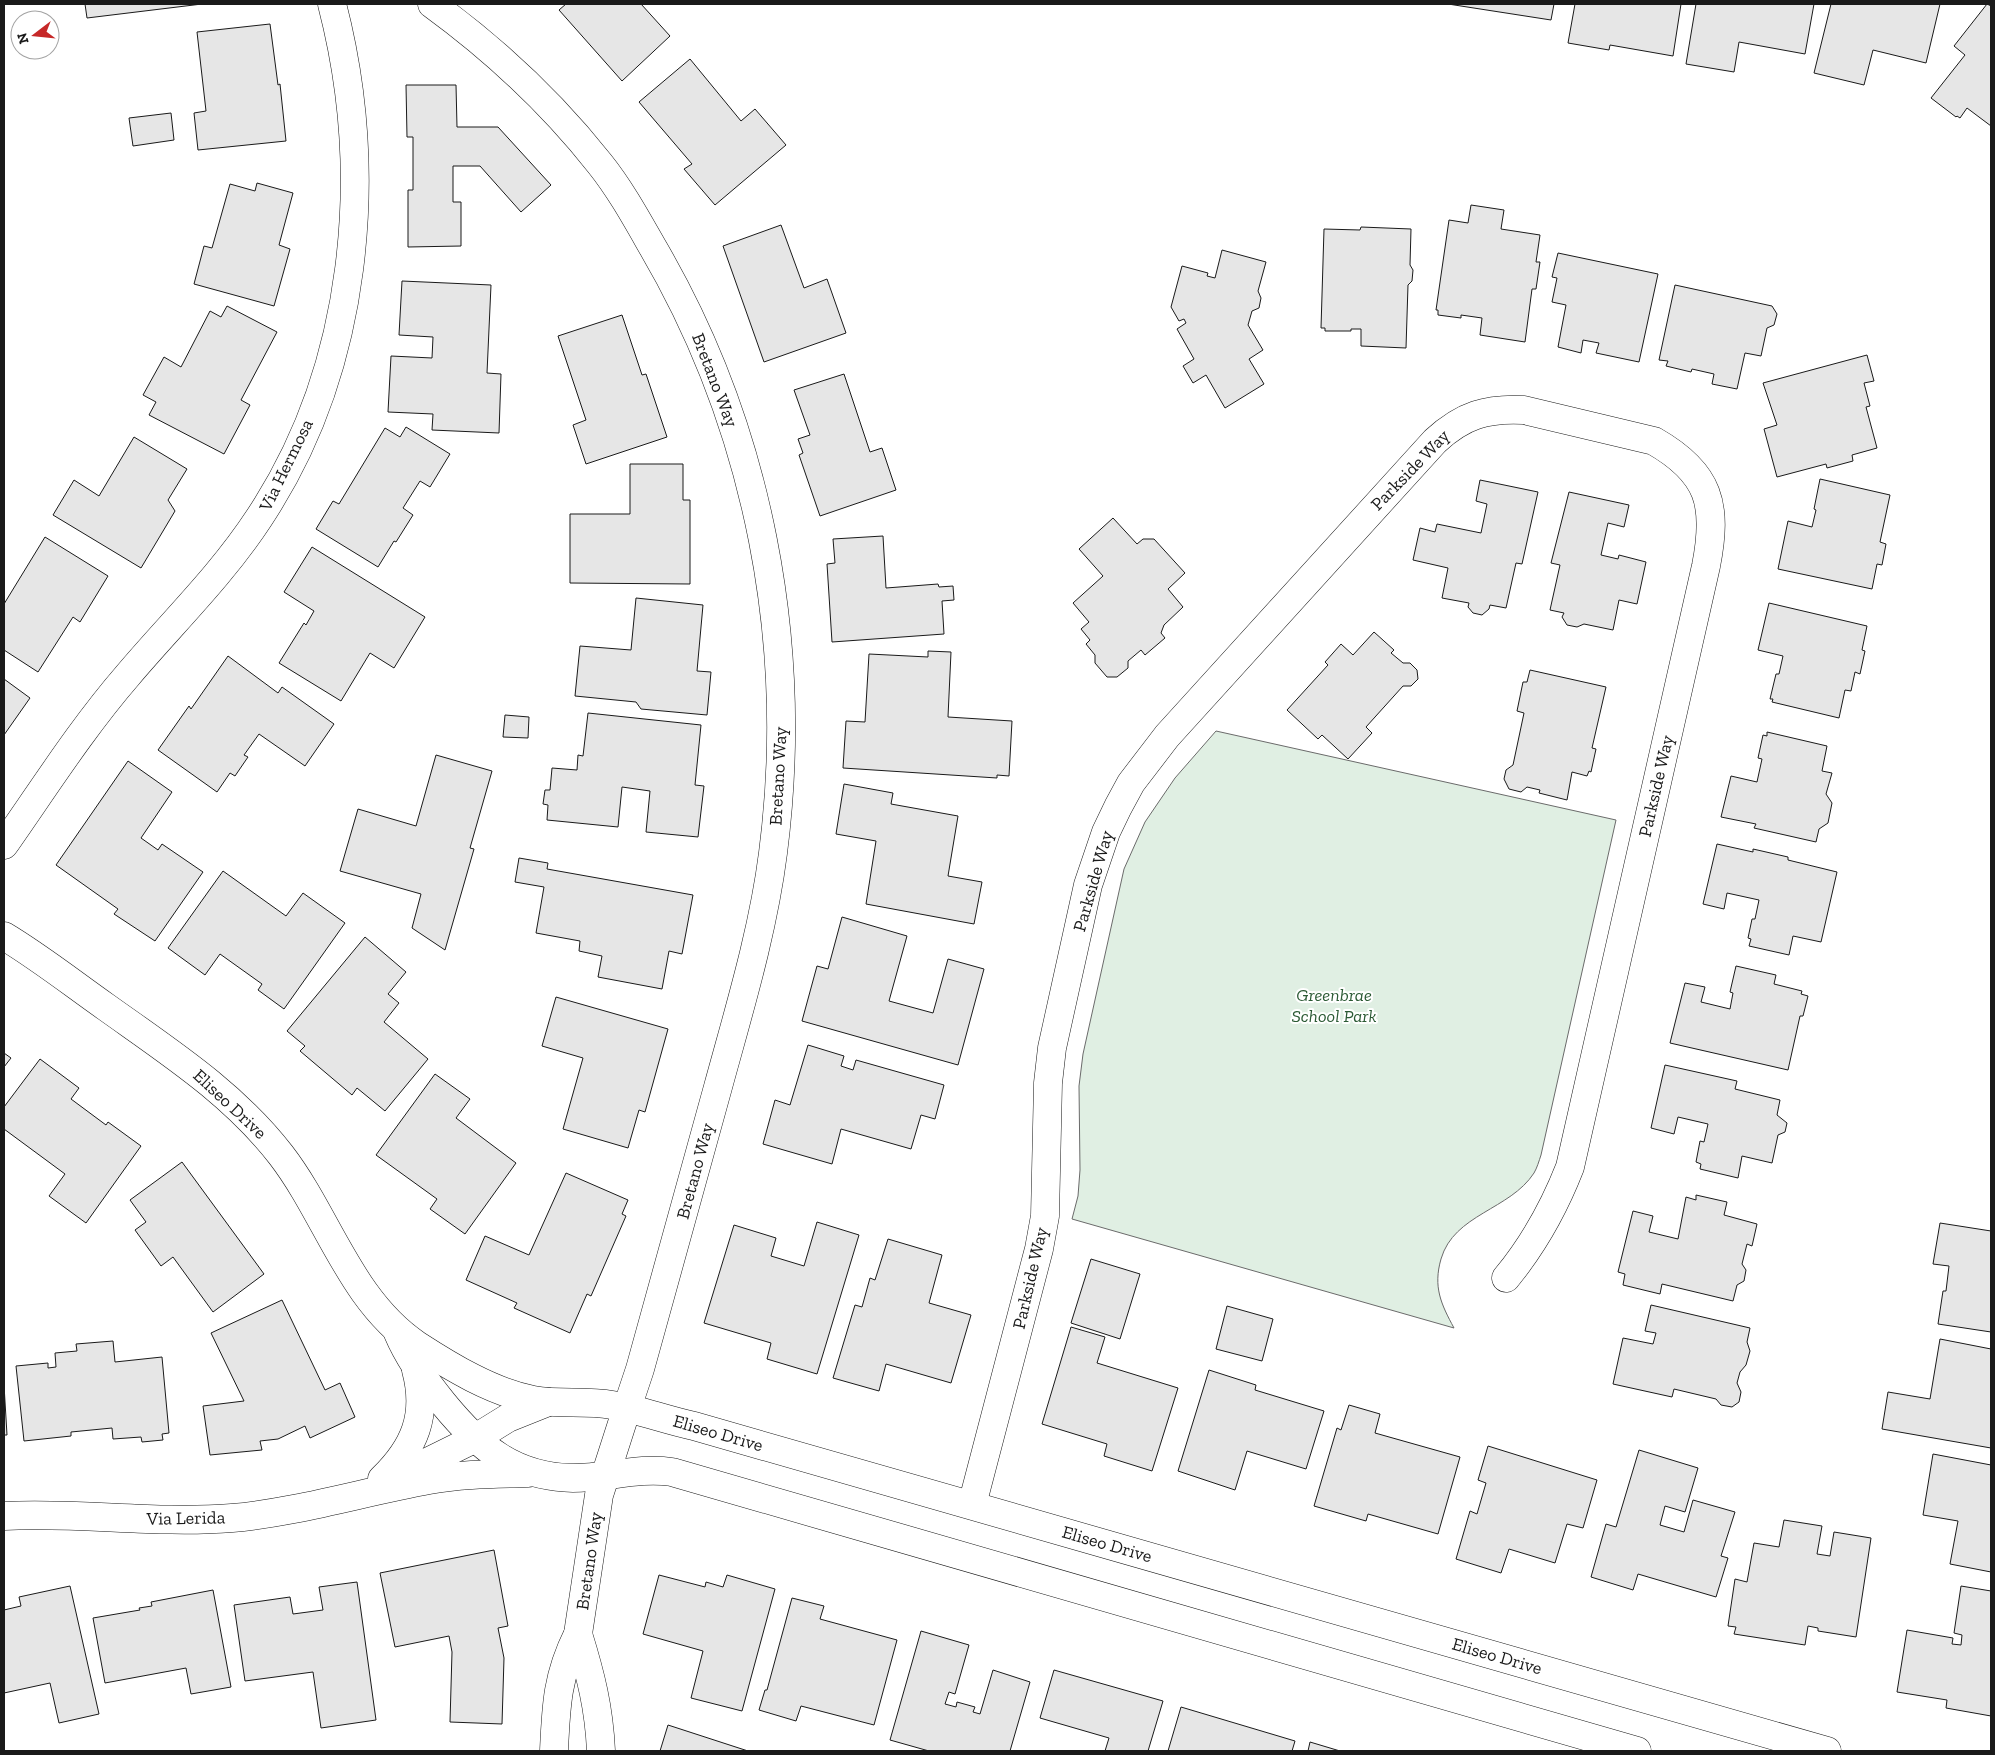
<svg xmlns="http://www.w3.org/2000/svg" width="1995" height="1755" font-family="'Zilla Slab',serif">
	<rect width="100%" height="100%" fill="#fff"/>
	<path fill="#e0efe3" stroke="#6a6a6a" d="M1216 731 1616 820 1541 1155C1539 1161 1537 1168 1534 1173 1510 1210 1454 1214 1441 1259 1433 1287 1441 1304 1454 1328L1072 1219 1078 1196 1080 1170 1079 1086 1083 1054 1124 869 1145 822 1175 778Z"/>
	<g fill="#e6e6e6" stroke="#1a1a1a">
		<path d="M85 4H202L87 18Z"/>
		<path d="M566 4H641L670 36 622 81 559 10Z"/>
		<path d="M1448 4H1554L1551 20Z"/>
		<path d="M1575 4H1681L1673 56 1610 45 1609 50 1568 43Z"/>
		<path d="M1696 4H1814L1805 54 1739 42 1734 72 1686 64Z"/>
		<path d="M1831 4H1940L1926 63 1873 50 1864 85 1814 73Z"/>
		<path d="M1987 4 1991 6V126L1967 108 1960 118 1957 116 1956 117 1931 98 1965 55 1954 46Z"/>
		<path d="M270 24 278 85 280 84 286 141 198 150 194 113 206 111 197 32Z"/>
		<path d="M690 59 741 121 755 109 786 145 715 205 684 169 692 164 639 102Z"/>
		<path d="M406 85H456L457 127H498L551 185 521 212 480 166H453V202H461V246L408 247V190H413V137H407Z"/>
		<path d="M171 113 174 140 133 146 129 118Z"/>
		<path d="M257 183 293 193 279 245 290 249 274 306 194 284 204 246 212 248 230 184 255 191Z"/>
		<path d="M1471 205 1504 210 1501 229 1540 235 1536 262H1540L1536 289H1532L1525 342 1480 335 1482 318 1461 315V318L1438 315V310H1436L1449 220 1468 223Z"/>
		<path d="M781 225 804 288 827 279 846 333 764 362 723 246Z"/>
		<path d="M1361 227 1411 229 1410 265 1413 270 1412 281 1408 285 1406 348 1361 346V329H1351V331H1325V328H1321L1324 229 1360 230Z"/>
		<path d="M1222 250 1266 262 1258 291 1261 298 1259 308 1252 311 1248 325 1263 350 1249 359 1264 384 1225 408 1206 375 1193 383 1183 366 1194 359 1177 329 1186 323 1184 319 1179 321 1171 307 1182 266 1208 273 1207 276 1215 278Z"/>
		<path d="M1558 253 1658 274 1639 362 1596 353 1599 343 1583 340 1581 353 1558 347 1566 305 1552 302 1557 278 1552 277Z"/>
		<path d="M402 281 491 285 487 373 501 374 499 433 432 430 433 414 388 412 391 356 432 358 433 337 399 335Z"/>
		<path d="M1675 285 1772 306 1777 314 1774 325 1767 328 1761 356 1745 353 1737 389 1712 384 1714 374 1692 369 1691 372 1666 366 1668 361 1659 360Z"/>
		<path d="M227 306 277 332 241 400 250 405 224 454 149 415 156 402 143 395 164 357 181 367 210 311 221 317Z"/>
		<path d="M622 315 642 375 646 374 667 437 586 464 573 425 586 420 558 336Z"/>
		<path d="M1867 355 1874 381 1864 383 1870 406 1866 407 1877 448 1852 455 1853 461 1827 468 1826 464 1777 477 1764 429 1777 425 1763 383Z"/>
		<path d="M844 374 870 452 882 448 896 490 820 516 799 455 803 453 798 439 810 435 794 390Z"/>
		<path d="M406 427 450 454 430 487 420 481 403 508 413 515 396 542 394 541 378 567 316 529 333 501 339 504 385 428 400 437Z"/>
		<path d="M134 437 187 469 168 500 175 511 141 568 53 515 74 480 99 496Z"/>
		<path d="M630 464H683V500H690V584L570 583V514H630Z"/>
		<path d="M1820 479 1890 495 1880 542 1886 544 1882 565 1877 564 1872 589 1778 569 1788 521 1812 527 1816 510 1814 509Z"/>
		<path d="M1480 480 1538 492 1522 564 1516 563 1506 608 1490 605 1489 609 1482 615 1473 613 1468 607 1469 603 1442 598 1448 568 1413 560 1420 528 1435 532 1437 524 1481 533 1487 504 1476 501Z"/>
		<path d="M1569 492 1629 505 1624 527 1608 523 1601 555 1618 559 1619 555 1646 562 1637 604 1619 600 1613 630 1584 624 1577 627 1567 625 1562 617 1564 613 1550 610 1560 565 1551 563Z"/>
		<path d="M1113 518 1137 544 1143 539H1154L1185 573 1168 589 1183 607 1164 625 1161 633 1165 638 1145 655 1141 650 1128 661V668L1117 677H1107L1095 663V655L1086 644 1090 640 1081 629 1089 622 1073 603 1103 576 1079 549Z"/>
		<path d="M883 536 886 588 938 584 939 587 953 586 954 600 942 601 944 634 832 642 827 564 835 563 833 539Z"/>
		<path d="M45 537 108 576 80 622 73 617 38 672 4 650V604Z"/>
		<path d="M312 547 425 617 394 668 370 653 341 701 279 663 304 623 306 625 314 611 284 592Z"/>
		<path d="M636 598 703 605 697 671 711 672 707 715 641 709 636 702 575 696 580 646 631 650Z"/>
		<path d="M1769 603 1867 626 1862 650 1865 651 1860 674 1855 672 1851 691 1845 690 1839 718 1772 702 1773 699H1770L1776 674H1779L1783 656 1758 650Z"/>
		<path d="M1374 632 1394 650 1391 653 1403 663H1410L1417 670 1418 679 1411 686H1403L1366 727 1372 733 1348 759 1322 735 1318 739 1287 710 1328 665 1325 662 1341 644 1353 655Z"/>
		<path d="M928 651 951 652 948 717 1012 721 1009 776 997 775V778L843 768 846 721 865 722 869 654 928 657Z"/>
		<path d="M228 656 278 693 282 687 334 724 305 766 259 734 244 755 248 757 235 776 230 773 217 792 158 750 189 706 191 709Z"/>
		<path d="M1530 670 1606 687 1592 748 1596 749 1591 772 1589 771 1587 776 1572 772 1567 800 1539 793 1540 790 1527 787 1521 792 1509 789 1504 779 1506 770 1513 765 1524 713 1517 711 1523 682H1527Z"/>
		<path d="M4 679 30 698 4 735Z"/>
		<path d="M588 713 701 725 695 785 704 786 698 837 646 832 650 791 622 787 618 827 547 820 548 805 543 804 545 790H550L552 768 577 770 578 755 583 756Z"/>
		<path d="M505 715 529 717 528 738 503 737Z"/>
		<path d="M1767 732 1827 746 1822 771 1832 773 1826 794 1832 803 1828 823 1819 829 1816 842 1754 828 1756 824 1721 817 1731 776 1757 782 1762 759 1758 758 1763 735 1767 736Z"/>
		<path d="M436 755 492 771 470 848 474 849 445 950 412 928 421 894 340 871 358 809 416 826Z"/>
		<path d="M128 761 172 792 141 838 158 850 162 844 203 872 155 941 114 914 118 909 56 865Z"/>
		<path d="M844 784 893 793 891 804 958 816 948 876 982 882 974 924 866 904 876 841 836 834Z"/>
		<path d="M1717 844 1753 852V849L1788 857V860L1837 872 1821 942 1793 936 1789 955 1749 946 1751 939 1748 938 1752 919H1755L1759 900 1727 893 1724 909 1703 904Z"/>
		<path d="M519 858 548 863 547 869 693 895 682 954 669 951 662 989 598 977 602 956 579 951 580 941 536 933 544 887 515 882Z"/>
		<path d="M223 871 286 916 303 893 345 923 284 1009 258 990 262 984 220 954 205 975 168 948Z"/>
		<path d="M842 917 907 936 889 1001 933 1013 948 959 984 969 958 1065 802 1021 817 966 828 969Z"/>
		<path d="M365 937 406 972 388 994 399 1003 384 1022 428 1059 385 1111 357 1088 352 1095 300 1051 305 1046 287 1031Z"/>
		<path d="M1736 966 1776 975 1774 984 1802 991 1801 994 1808 996 1803 1016H1800L1788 1070 1670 1043 1685 983 1705 987 1701 1002 1730 1009 1733 993 1730 992Z"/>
		<path d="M556 997 668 1029 645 1112 639 1110 628 1148 563 1129 583 1058 542 1046Z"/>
		<path d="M808 1045 844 1056 841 1066 853 1070 856 1060 944 1085 935 1119 921 1115 911 1149 841 1129 832 1164 763 1144 775 1100 790 1105Z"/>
		<path d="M4 1053 11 1058 4 1067Z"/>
		<path d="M40 1059 79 1088 71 1099 106 1125 108 1122 141 1146 86 1223 49 1196 65 1174 4 1129V1107Z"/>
		<path d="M1665 1065 1737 1081 1735 1089 1780 1100 1777 1115 1787 1123 1785 1132 1778 1135 1772 1163 1742 1156 1738 1178 1700 1169 1701 1164 1696 1162 1700 1141 1704 1142 1708 1124 1678 1117 1674 1134 1651 1128Z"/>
		<path d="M435 1074 470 1099 456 1118 516 1163 465 1234 430 1209 437 1199 376 1155Z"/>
		<path d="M182 1162 264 1274 213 1312 173 1257 161 1266 135 1230 146 1222 130 1200Z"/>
		<path d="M566 1173 628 1200 622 1214 626 1216 591 1296 587 1294 570 1333 514 1308 517 1303 466 1280 485 1236 529 1255Z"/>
		<path d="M1696 1195 1727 1202 1724 1215 1757 1224 1752 1246 1747 1244 1742 1264 1746 1270 1744 1281 1737 1285 1733 1301 1662 1284 1660 1294 1623 1285 1625 1274 1618 1272 1633 1211 1653 1216 1649 1232 1678 1239 1686 1197 1696 1200Z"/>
		<path d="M817 1222 859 1235 817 1374 767 1359 771 1343 704 1323 734 1225 776 1238 771 1256 804 1266Z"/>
		<path d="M1940 1223 1991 1231V1332L1938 1324 1943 1291H1946L1949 1266 1933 1264Z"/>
		<path d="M888 1239 942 1255 929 1303 971 1315 951 1383 886 1364 879 1391 833 1378 855 1305 862 1307 870 1278 875 1280Z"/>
		<path d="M1091 1259 1140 1274 1120 1339 1071 1323Z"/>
		<path d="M282 1300 325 1390 340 1383 355 1417 310 1438 305 1426 278 1439 260 1441 262 1450 210 1455 203 1406 244 1401 211 1333Z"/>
		<path d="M1651 1305 1750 1328 1747 1342 1750 1351 1746 1365 1740 1372 1737 1383 1741 1392 1739 1402 1732 1407 1721 1405 1716 1399 1674 1389 1672 1397 1613 1384 1623 1338 1653 1344 1656 1333 1645 1331Z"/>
		<path d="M1227 1306 1273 1319 1262 1361 1216 1349Z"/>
		<path d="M1071 1327 1105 1337 1097 1363 1178 1388 1152 1471 1104 1456 1107 1444 1042 1424Z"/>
		<path d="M1940 1339 1991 1349V1448L1882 1429 1888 1392 1930 1399Z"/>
		<path d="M113 1341 115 1362 162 1357 169 1433 162 1434 163 1440 142 1442 141 1437 113 1439 112 1428 71 1432V1436L24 1441 16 1366 48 1363V1368L56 1367 55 1353 77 1351 76 1344Z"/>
		<path d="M1209 1370 1256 1385 1255 1390 1324 1411 1306 1469 1247 1451 1235 1490 1178 1471Z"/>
		<path d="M4 1385 7 1435H4Z"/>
		<path d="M1349 1405 1380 1414 1375 1433 1460 1457 1438 1534 1368 1514 1366 1521 1314 1506 1337 1428 1341 1430Z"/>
		<path d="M1488 1446 1597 1480 1583 1528 1567 1524 1555 1563 1509 1549 1501 1573 1456 1559 1470 1511 1477 1514 1486 1483 1478 1480Z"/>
		<path d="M1639 1450 1698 1468 1685 1512 1665 1506 1660 1525 1684 1532 1693 1500 1735 1512 1721 1556 1728 1558 1716 1597 1638 1574 1633 1590 1591 1577 1606 1524 1616 1527Z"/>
		<path d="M1933 1454 1991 1465V1572L1950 1564 1958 1521 1923 1515Z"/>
		<path d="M1784 1520 1822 1526 1817 1554 1830 1556 1834 1532 1871 1538 1856 1637 1818 1631V1628L1808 1626 1805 1645 1734 1634 1736 1627 1728 1626 1735 1579 1747 1582 1754 1543 1779 1547Z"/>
		<path d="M494 1550 508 1626 498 1628 504 1658 502 1724 450 1722 452 1652 449 1636 395 1647 380 1573Z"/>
		<path d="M659 1575 705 1587 706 1582 723 1587 727 1575 775 1589 742 1711 691 1698 703 1651 643 1634Z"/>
		<path d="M357 1582 376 1720 321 1728 313 1672 245 1681 234 1605 290 1597 293 1614 323 1610 319 1587Z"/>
		<path d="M70 1586 99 1714 59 1723 50 1683 4 1693V1610L21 1606 19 1597Z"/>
		<path d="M1961 1586 1991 1591V1716L1946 1708 1947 1700 1897 1692 1907 1630 1953 1638 1952 1644 1961 1645 1962 1635 1954 1633Z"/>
		<path d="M213 1590 231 1687 191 1694 186 1668 105 1683 93 1618 140 1610 139 1608 152 1606 151 1602Z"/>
		<path d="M792 1598 824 1606 820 1619 897 1640 874 1725 801 1706 796 1721 759 1710 765 1690H767Z"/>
		<path d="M921 1631 969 1645 955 1694 949 1692 945 1704 956 1707 957 1702 975 1707 973 1712 980 1714 993 1670 1030 1682 1010 1751H929L890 1740Z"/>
		<path d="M1054 1670 1163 1701 1148 1751H1105L1109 1738 1040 1718Z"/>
		<path d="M1181 1707 1295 1741 1292 1751H1168Z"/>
		<path d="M668 1725 748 1751H660Z"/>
		<path d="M1310 1742 1340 1751H1308Z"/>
	</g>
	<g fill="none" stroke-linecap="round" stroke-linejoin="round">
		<defs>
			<g id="minor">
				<path d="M432 4C495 50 551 102 600 164 620 189 636 218 652 246 759 428 800 644 773 853 763 932 739 1010 718 1087 692 1181 666 1275 640 1369L627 1408"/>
				<path d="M972 1505 1039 1249 1045 1216 1048 1083 1052 1048 1088 885 1106 832 1118 807 1131 783 1167 736 1435 441C1463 415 1487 408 1524 410L1654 441C1710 473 1718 505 1706 566L1570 1167C1554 1208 1534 1244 1506 1278"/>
			</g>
			<g id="tertiary">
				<path d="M4 845C44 788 82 728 128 675 172 623 221 576 259 518 358 369 376 174 332 4"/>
				<path d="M4 936C39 957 72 983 106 1007 169 1052 233 1093 281 1155 328 1216 350 1300 417 1345 451 1367 492 1392 533 1400 559 1405 586 1400 612 1405 640 1410 666 1420 694 1426L1827 1751"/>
				<path d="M398 1333C409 1359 425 1381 443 1403 479 1447 513 1477 573 1478 607 1478 638 1467 672 1472L1637 1751"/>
				<path d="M397 1477 474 1439 508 1418 548 1402"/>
				<path d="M382 1479C415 1447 428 1415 416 1370"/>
				<path d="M4 1516C80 1512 156 1524 232 1518 299 1512 363 1492 429 1480 462 1474 495 1474 528 1473"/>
				<path d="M578 1634C591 1676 599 1708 601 1751"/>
				<path d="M554 1751C556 1706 557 1676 578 1634L599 1495 627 1408"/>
			</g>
		</defs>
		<use href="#minor" stroke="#1a1a1a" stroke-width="29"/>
		<use href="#tertiary" stroke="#1a1a1a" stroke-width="29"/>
		<use href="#minor" stroke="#fff" stroke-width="28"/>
		<use href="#tertiary" stroke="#fff" stroke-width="28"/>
	</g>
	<g text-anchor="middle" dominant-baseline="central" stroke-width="4" stroke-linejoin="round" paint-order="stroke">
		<g font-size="18" fill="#1a1a1a" stroke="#fff">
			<text transform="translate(715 380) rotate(69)">Bretano Way</text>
			<text transform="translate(286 465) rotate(-64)">Via Hermosa</text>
			<text transform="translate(1410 470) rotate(-46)">Parkside Way</text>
			<text transform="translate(778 776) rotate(-87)">Bretano Way</text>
			<text transform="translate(1656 786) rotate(-77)">Parkside Way</text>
			<text transform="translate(1093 881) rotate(-74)">Parkside Way</text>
			<text transform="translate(230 1104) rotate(43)">Eliseo Drive</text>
			<text transform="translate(695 1171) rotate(-75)">Bretano Way</text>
			<text transform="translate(1030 1278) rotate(-77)">Parkside Way</text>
			<text transform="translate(718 1433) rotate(16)">Eliseo Drive</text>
			<text transform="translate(186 1518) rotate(-1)">Via Lerida</text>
			<text transform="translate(1107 1544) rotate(16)">Eliseo Drive</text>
			<text transform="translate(589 1561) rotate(-82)">Bretano Way</text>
			<text transform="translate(1497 1656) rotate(16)">Eliseo Drive</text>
		</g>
		<g font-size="18" font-style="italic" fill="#2b5a34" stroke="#fff">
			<text x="1334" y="995">Greenbrae<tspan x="1334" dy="21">School Park</tspan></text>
		</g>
	</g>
	<rect width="1995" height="1755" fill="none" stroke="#1a1a1a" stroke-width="10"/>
	<g transform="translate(35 35) rotate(254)"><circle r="24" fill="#ffffff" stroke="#a3a3a3"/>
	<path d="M0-4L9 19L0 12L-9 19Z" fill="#c62828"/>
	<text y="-8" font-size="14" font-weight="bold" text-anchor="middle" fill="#1a1a1a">N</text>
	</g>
</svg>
